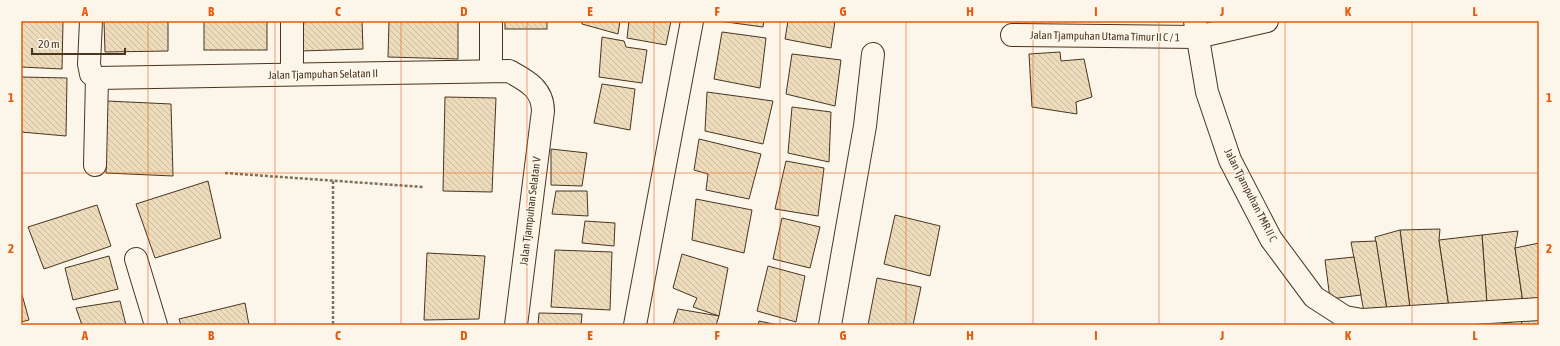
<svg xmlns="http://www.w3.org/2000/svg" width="1560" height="346" font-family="'Asap Condensed',sans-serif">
	<defs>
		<pattern id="building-back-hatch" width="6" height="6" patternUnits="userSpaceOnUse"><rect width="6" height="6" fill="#ecdcbc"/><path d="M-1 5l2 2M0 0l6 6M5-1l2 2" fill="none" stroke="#ccbda1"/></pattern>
	</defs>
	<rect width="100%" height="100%" fill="#fbf6e9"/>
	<g fill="url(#building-back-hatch)" stroke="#4a3520">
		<path d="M21 21H63L62 69 21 67Z"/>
		<path d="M104 21H168V51L105 52Z"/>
		<rect x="204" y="21" width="63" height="29"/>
		<path d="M304 21H362L363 49 301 51Z"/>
		<path d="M389 21H458V59L388 57Z"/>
		<rect x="505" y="21" width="42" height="8"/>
		<path d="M582 21H620L618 34 582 24Z"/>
		<path d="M629 21H671L666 45 627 38Z"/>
		<path d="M719 21H764L763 27Z"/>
		<path d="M788 21H835L831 48 785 39Z"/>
		<path d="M722 32 766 38 760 88 714 79Z"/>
		<path d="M602 37 624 41 626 47 647 50 642 83 599 77Z"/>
		<path d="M1060 52 1061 61 1084 59 1092 97 1076 102 1077 114 1032 107 1029 54Z"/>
		<path d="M792 54 841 60 835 106 786 94Z"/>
		<path d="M21 77 67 78 66 136 21 132Z"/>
		<path d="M602 84 635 89 630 130 594 123Z"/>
		<path d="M707 92 773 101 763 144 705 131Z"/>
		<path d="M445 97 496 98 492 192 443 191Z"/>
		<path d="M107 101 171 104 173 176 106 173Z"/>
		<path d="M792 107 831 112 829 162 788 153Z"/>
		<path d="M699 139 761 154 749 199 706 190 708 174 694 170Z"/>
		<path d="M551 149 587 153 582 186 551 185Z"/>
		<path d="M786 161 824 168 818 216 775 209Z"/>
		<path d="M208 181 221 238 155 258 136 204Z"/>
		<path d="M556 191H587L588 216 552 214Z"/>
		<path d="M696 199 752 210 744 253 692 240Z"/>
		<path d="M97 205 111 246 44 269 28 227Z"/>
		<path d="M895 215 940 226 930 276 884 264Z"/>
		<path d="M782 218 820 227 810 268 773 259Z"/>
		<path d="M585 221 615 223 614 246 582 243Z"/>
		<path d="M1440 229 1439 240 1449 307 1410 308 1400 230Z"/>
		<path d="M1400 230 1410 308 1387 310 1375 237Z"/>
		<path d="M1518 231 1515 248 1523 303 1487 304 1482 235Z"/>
		<path d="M1482 235 1487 304 1449 307 1439 240Z"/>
		<path d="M1376 241 1387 310 1364 312 1351 242Z"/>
		<path d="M1539 243V301L1523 303 1515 248Z"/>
		<path d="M555 250 612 252 610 310 551 307Z"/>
		<path d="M427 253 485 256 479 319 424 320Z"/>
		<path d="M682 254 728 268 719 316 693 307 697 298 673 288Z"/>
		<path d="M109 256 118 289 73 300 65 268Z"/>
		<path d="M1354 257 1361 295 1330 299 1325 260Z"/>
		<path d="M768 266 805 276 796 322 757 311Z"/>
		<path d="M877 278 921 287 913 325H868Z"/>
		<path d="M21 291 29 320 21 322Z"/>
		<path d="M120 301 126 325H82L76 308Z"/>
		<path d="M245 303 249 325H181L179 319Z"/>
		<path d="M678 309 719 316 716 325H673Z"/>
		<path d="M539 313 582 314 581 325H538Z"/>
		<path d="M1539 319V325H1522L1521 320Z"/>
		<path d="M1521 320 1522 325H1497Z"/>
		<path d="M759 321 778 325H758Z"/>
	</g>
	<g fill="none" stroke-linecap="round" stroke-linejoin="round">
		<defs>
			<g id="minor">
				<path d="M91 21 89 64 91 74 97 78 509 71C525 80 543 88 543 111L516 325"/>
				<path d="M1195 21 1207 92 1230 160 1271 239 1314 297 1345 317 1362 320 1539 309"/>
				<path d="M1012 35 1197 37 1267 21"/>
				<path d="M491 71V21"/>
				<path d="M292 74V21"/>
				<path d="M95 165 97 78"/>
				<path d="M136 259 156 325"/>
				<path d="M635 325 692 21"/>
				<path d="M830 325 865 126 873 54"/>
			</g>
		</defs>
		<use href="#minor" stroke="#4a3520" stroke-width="24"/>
		<g stroke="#7f6f5c" stroke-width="2.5" stroke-dasharray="3 2" stroke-linecap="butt">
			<path d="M225 173 423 187"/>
			<path d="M333 181V325"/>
		</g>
		<use href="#minor" stroke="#fbf6e9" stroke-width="22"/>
	</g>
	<path fill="none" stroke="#e8590c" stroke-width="1" stroke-opacity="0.55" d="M148 21V325M275 21V325M401 21V325M527 21V325M654 21V325M780 21V325M906 21V325M1033 21V325M1159 21V325M1285 21V325M1412 21V325M21 173H1539"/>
	<g text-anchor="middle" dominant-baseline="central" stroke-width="3" stroke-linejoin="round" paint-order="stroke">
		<g font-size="11" fill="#4a3520" stroke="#fbf6e9">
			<text transform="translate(1105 36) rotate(1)">Jalan Tjampuhan Utama Timur II C / 1</text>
			<text transform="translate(323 74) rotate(-1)">Jalan Tjampuhan Selatan II</text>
			<text transform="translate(1251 195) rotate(63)">Jalan Tjampuhan TMR II C</text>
			<text transform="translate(530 211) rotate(-83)">Jalan Tjampuhan Selatan V</text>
		</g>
	</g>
	<rect width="1560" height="346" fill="none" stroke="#fbf6e9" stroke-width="44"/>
	<path d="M32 48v6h93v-6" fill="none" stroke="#4a3520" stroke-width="2"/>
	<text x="38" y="48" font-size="12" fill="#4a3520" stroke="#fbf6e9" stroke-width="3" paint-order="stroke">20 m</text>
	<rect x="22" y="22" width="1516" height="302" fill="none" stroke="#e8590c" stroke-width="1.5"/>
	<g font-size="13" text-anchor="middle" font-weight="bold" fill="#e8590c">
		<text x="85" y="16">A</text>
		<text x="211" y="16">B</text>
		<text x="338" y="16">C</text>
		<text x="464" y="16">D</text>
		<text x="590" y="16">E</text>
		<text x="717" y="16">F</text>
		<text x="843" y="16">G</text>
		<text x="970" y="16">H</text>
		<text x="1096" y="16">I</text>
		<text x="1222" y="16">J</text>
		<text x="1348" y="16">K</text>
		<text x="1475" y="16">L</text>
		<text x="11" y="102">1</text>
		<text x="1549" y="102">1</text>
		<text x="11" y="253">2</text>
		<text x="1549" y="253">2</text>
		<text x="85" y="340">A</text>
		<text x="211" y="340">B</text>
		<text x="338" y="340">C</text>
		<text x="464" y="340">D</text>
		<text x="590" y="340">E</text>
		<text x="717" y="340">F</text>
		<text x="843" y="340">G</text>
		<text x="970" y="340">H</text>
		<text x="1096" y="340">I</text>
		<text x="1222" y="340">J</text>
		<text x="1348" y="340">K</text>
		<text x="1475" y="340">L</text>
	</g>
</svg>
